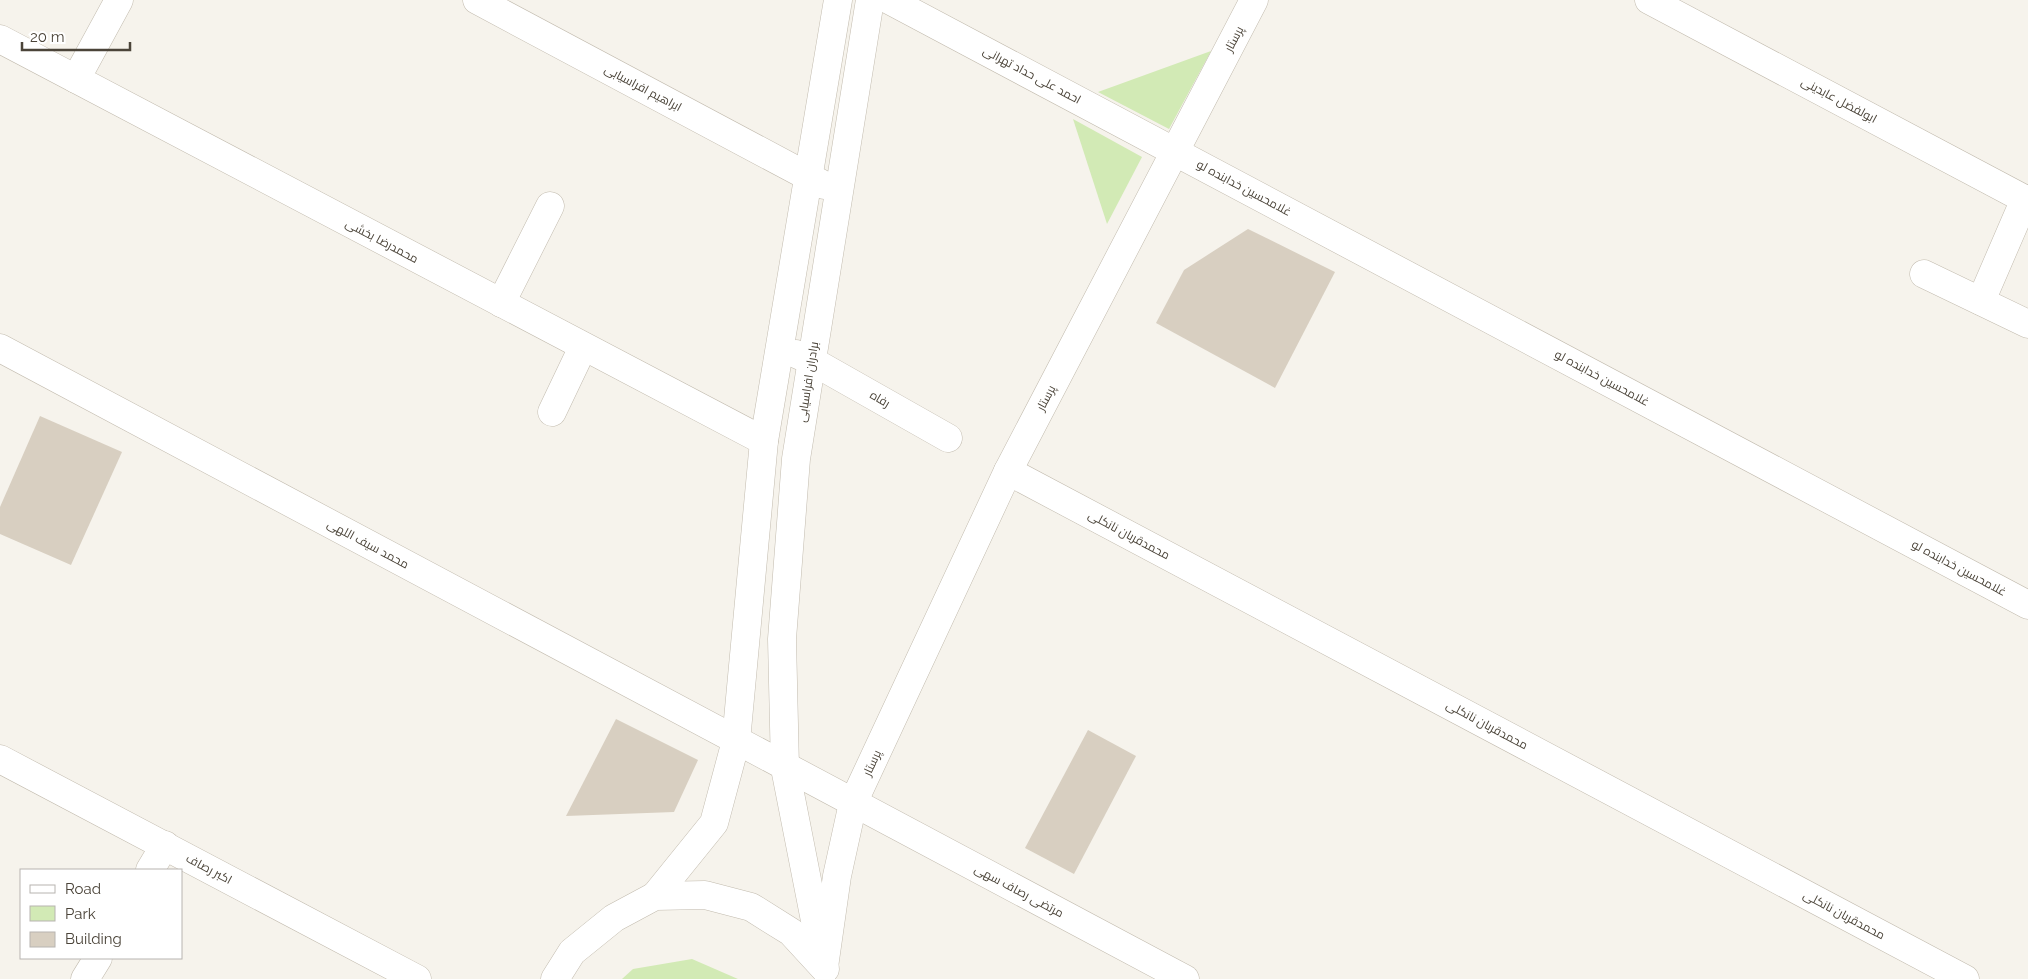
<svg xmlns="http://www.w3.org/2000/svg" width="2028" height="979" font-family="Raleway,Cairo,sans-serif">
	<rect width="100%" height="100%" fill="#f6f3ec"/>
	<g fill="#d2eab5">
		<path d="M1211 51 1169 129 1098 92Z"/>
		<path d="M1073 119 1142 157 1107 224Z"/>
		<path d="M692 959 738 979H622L633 969Z"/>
	</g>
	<g fill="#d8cfc1">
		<path d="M1248 229 1335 272 1275 388 1156 323 1184 270Z"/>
		<path d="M40 416 122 452 71 565 0 534V507Z"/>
		<path d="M616 719 698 760 674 812 566 816Z"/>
		<path d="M1088 730 1136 756 1074 874 1025 848Z"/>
	</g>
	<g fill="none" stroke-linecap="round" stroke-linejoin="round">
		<defs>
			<g id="minor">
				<path d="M477 0 824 185"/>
				<path d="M889 0 2028 605"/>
				<path d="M1649 0 2028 201"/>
				<path d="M0 39 764 441"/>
				<path d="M76 79 119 0"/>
				<path d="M1924 274 2028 324"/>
				<path d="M1981 301 2025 199"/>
				<path d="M501 303 550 206"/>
				<path d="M0 348 1185 979"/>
				<path d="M796 354 812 361 948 438"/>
				<path d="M552 412 583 347"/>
				<path d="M1008 471 1965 979"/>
				<path d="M0 759 417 979"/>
				<path d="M150 870 165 845"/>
				<path d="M655 896 714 823 736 741 764 441 838 0"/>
				<path d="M820 946 785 768 782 639 796 459 870 0"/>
				<path d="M824 967 837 876 853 803 1008 471 1254 0"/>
				<path d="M85 979 98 958"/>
				<path d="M555 979 572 952 614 918 655 896 705 895 751 907 791 932 825 969"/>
			</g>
		</defs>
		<use href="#minor" stroke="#c2bbae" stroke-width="29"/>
		<use href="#minor" stroke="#fff" stroke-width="28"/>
	</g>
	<g text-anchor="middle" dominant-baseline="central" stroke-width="4" stroke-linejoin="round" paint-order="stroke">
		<g font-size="12" fill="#4b4439" stroke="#fff">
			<text transform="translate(1234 39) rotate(-62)">پرستار</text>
			<text transform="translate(1032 75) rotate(28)">احمد علی حداد تهرانی</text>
			<text transform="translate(643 88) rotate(28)">ابراهیم افراسیابی</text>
			<text transform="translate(1839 100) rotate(28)">ابولفضل عابدینی</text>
			<text transform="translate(1244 188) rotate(28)">غلامحسین خدابنده لو</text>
			<text transform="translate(382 241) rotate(28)">محمدرضا بخشی</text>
			<text transform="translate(1602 378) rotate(28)">غلامحسین خدابنده لو</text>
			<text transform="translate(808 382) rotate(-81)">برادران افراسیابی</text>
			<text transform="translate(1046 398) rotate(-62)">پرستار</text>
			<text transform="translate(880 399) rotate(30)">رفاه</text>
			<text transform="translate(1129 535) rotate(28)">محمدقربان نانکلی</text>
			<text transform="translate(368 544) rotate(28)">محمد سیف اللهی</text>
			<text transform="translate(1959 568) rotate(28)">غلامحسین خدابنده لو</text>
			<text transform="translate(1487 725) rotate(28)">محمدقربان نانکلی</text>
			<text transform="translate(872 763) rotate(-65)">پرستار</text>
			<text transform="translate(209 869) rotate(28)">اکبر رصاف</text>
			<text transform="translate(1019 891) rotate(28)">مرتضی رصاف سهی</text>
			<text transform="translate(1844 915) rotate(28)">محمدقربان نانکلی</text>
		</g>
	</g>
	<rect x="20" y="869" width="162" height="90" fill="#ffffff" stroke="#b7b4b0"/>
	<rect x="30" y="885" width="25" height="8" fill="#ffffff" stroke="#b7b4b0"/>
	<text x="65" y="894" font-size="15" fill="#4b4439">Road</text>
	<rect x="30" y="906" width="25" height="15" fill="#d2eab5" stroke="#b7b4b0"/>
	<text x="65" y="919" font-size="15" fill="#4b4439">Park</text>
	<rect x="30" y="932" width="25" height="15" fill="#d8cfc1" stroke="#b7b4b0"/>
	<text x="65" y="944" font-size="15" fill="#4b4439">Building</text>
	<path d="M22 42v8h108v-8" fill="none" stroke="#4b4439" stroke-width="2.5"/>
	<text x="30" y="42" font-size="15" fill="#4b4439" stroke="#ffffff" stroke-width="4" paint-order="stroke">20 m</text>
</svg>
